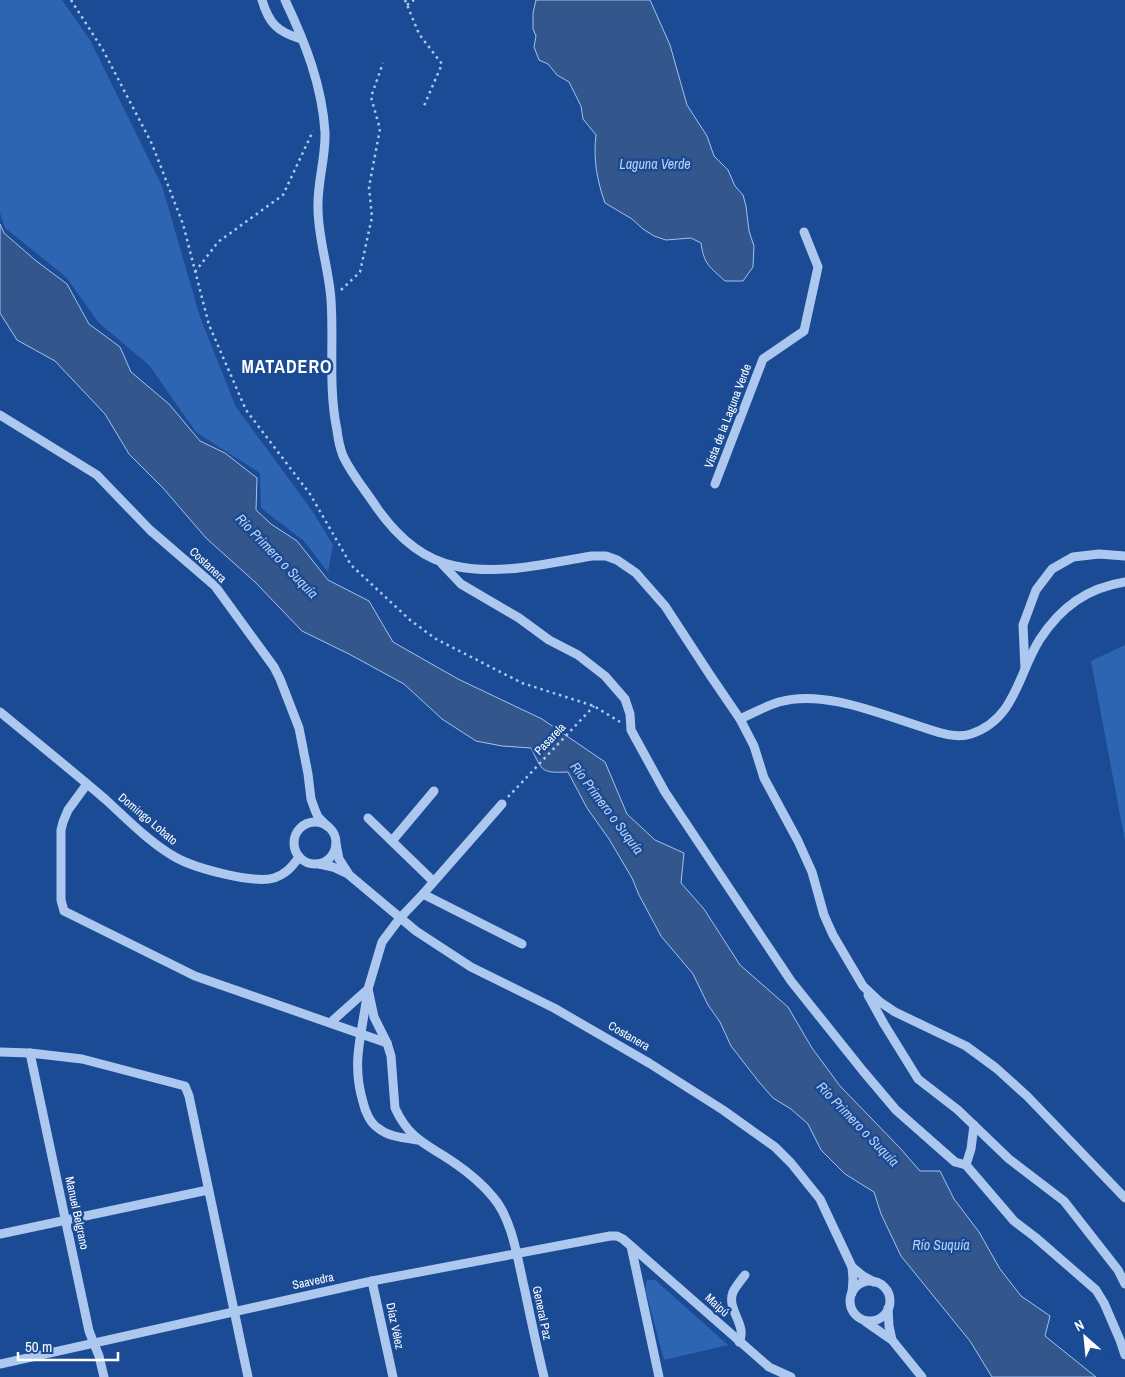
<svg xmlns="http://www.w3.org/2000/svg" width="1125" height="1377" font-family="'Archivo Narrow',sans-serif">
	<rect width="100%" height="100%" fill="#1b4b94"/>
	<g fill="#2e65b2">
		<path d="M0 0H62L90 40 162 186 200 317 236 407 313 512 333 545 328 572 304 541 261 508 260 473 196 432 149 365 99 323 66 277 5 228 0 213Z"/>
		<path d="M1125 645V841L1091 661Z"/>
		<path d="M647 1280H655L728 1345 664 1360 645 1288Z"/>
	</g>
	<g fill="#33578c" stroke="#a0c3f1">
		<path d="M536 0H650L670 45 687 105 707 136 714 156 728 170 735 186 743 195 746 206 749 231 754 246 753 267 743 281H725C710 267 704 265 701 243L691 238 666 240 654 236 643 229 632 219 605 203C597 181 593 158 596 135L583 119 581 106 569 82 557 75 548 64 539 60 534 47 536 36 533 29V13Z"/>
		<path d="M0 224 4 233 35 260 67 284 89 324 120 347 131 372 169 404 200 441 225 453 257 478 256 510 271 524 297 541 328 580 369 601 393 642 458 679 542 719 605 762 627 814 655 840 684 853 681 883 704 909 740 965 788 1007 812 1048 840 1086 900 1148 920 1171H940L954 1199 979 1232 1000 1269 1021 1296 1050 1316 1045 1336 1096 1377H992L970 1341 901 1256 881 1214 874 1192 845 1174 821 1150 808 1124 791 1109 773 1098 759 1082 731 1046 720 1022 708 1005 693 974 661 936 639 895 632 878 609 839 587 808 568 772C541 773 543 772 531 748L502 746 476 741 442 719 404 684 349 654 302 631 255 582 206 538 163 488 129 454 105 414 55 361 17 340 0 313Z"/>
	</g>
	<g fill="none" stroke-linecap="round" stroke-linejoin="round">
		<g stroke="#adc8ef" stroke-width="2.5" stroke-dasharray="2.5 4" stroke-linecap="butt">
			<path d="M71 0 103 50 152 144 183 224 209 325 246 410 310 494 351 565 410 620 436 639 522 683 594 706 620 722"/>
			<path d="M405 0 419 34 442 64 424 106"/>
			<path d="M407 5 414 0"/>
			<path d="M195 272 218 242 283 195 313 131"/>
			<path d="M341 290 360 272 372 217 369 187 380 129 371 97 383 63"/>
			<path d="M508 797 594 706"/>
		</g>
		<g stroke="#adc8ef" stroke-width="9">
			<path d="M262 0C269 24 278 32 301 39"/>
			<path d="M285 0C305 42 322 85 325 132 326 157 317 183 318 208 318 239 329 269 331 300 334 343 328 387 337 430 338 439 340 448 343 456 352 475 366 491 377 508 396 535 421 559 455 566 501 576 547 563 592 556H606L617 560 636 573 643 581 665 606 710 675 740 719 754 746 764 778 798 841 812 872 824 915 833 935 863 986 880 1002 895 1012 966 1046 996 1068 1027 1096 1125 1198"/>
			<path d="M0 415 97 475 150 530 215 586 274 667 280 679 299 728 308 774 311 799 315 810 318 817 327 826"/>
			<path d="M715 484 763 359 804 331 818 267 804 232"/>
			<path d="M442 564 461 584 519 618 549 640 578 655 605 676 625 699 630 714 631 730 665 792 791 981 863 1071 896 1110 955 1162 966 1165 1014 1221 1035 1237 1096 1290 1104 1303 1120 1340 1125 1355"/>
			<path d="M1025 669 1023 625 1036 590 1052 569 1073 557 1099 554 1125 556"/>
			<path d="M0 712C35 741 70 769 105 799 127 819 149 842 175 857 194 868 253 884 274 878 286 874 292 867 299 857"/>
			<path d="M740 719C753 713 766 706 779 702 823 689 880 714 922 727 937 732 955 739 971 734 1016 719 1018 673 1040 639 1061 607 1087 588 1125 582"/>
			<path d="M87 784 68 810 63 822 61 830V900L64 911 195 976 387 1043"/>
			<path d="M502 804 423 894 400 918 382 942 368 989 374 1017 387 1043 391 1056 395 1108C410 1141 429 1145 456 1164 469 1173 483 1185 493 1197 513 1220 518 1262 525 1291 531 1320 537 1348 544 1377"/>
			<path d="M368 818 433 881"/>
			<circle cx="315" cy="843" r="21"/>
			<path d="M392 841 434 791"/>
			<path d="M336 844 339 859 348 873"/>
			<path d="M319 864 333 867 348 874 416 931 471 967 554 1008 649 1063 723 1110 775 1147 791 1163 820 1199 852 1267 853 1279 852 1293"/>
			<path d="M423 894 522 944"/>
			<path d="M367 995C362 1035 351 1062 363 1102 365 1111 370 1123 378 1128 389 1137 404 1138 418 1140"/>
			<path d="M868 995 884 1024 918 1079 958 1110 1009 1159 1064 1201 1118 1270 1125 1284"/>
			<path d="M330 1023 368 989"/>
			<path d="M0 1052 30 1053 82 1059 185 1086 189 1096 248 1377"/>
			<path d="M30 1053 89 1331 99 1356 104 1377"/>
			<path d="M966 1165 971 1149 974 1125"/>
			<path d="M0 1234 208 1190"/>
			<path d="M631 1246 659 1377"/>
			<path d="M852 1267 863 1276 874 1282"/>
			<path d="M372 1281 393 1377"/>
			<circle cx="870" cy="1301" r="20"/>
			<path d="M888 1308 889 1326 892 1340"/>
			<path d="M866 1322 892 1340 922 1377"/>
			<path d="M739 1342C748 1325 726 1310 733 1292 736 1286 741 1280 745 1275"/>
			<path d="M0 1364 372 1281 610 1236H617L623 1239 769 1367 791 1377"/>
		</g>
	</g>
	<g text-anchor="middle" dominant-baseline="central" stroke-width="5" stroke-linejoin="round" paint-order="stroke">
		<g font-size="12" fill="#fff" stroke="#1b4b94">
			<text transform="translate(728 416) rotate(-69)">Vista de la Laguna Verde</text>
			<text transform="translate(208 565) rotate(43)">Costanera</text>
			<text transform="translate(550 739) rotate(-46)">Pasarela</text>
			<text transform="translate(148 819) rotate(40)">Domingo Lobato</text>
			<text transform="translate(629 1036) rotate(30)">Costanera</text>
			<text transform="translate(77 1213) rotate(78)">Manuel Belgrano</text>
			<text transform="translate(313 1281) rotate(-12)">Saavedra</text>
			<text transform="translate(717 1305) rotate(42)">Maipú</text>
			<text transform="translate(542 1313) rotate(78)">General Paz</text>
			<text transform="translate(395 1326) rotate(78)">Díaz Vélez</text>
		</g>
		<g font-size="14" font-style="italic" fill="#b9d3f6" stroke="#1b4b94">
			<text x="655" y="164">Laguna Verde</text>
			<text transform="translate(277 556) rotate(46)">Río Primero o Suquía</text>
			<text transform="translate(607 808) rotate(53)">Río Primero o Suquía</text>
			<text transform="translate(858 1124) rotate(46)">Río Primero o Suquía</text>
			<text x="941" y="1245">Río Suquía</text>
		</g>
		<g font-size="18" font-weight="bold" letter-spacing="1" fill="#fff" stroke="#1b4b94">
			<text x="287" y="366">MATADERO</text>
		</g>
	</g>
	<g transform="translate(1085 1337) rotate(333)" stroke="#1b4b94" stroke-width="4" paint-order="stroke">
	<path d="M0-4L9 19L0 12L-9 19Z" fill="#ffffff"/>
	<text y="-8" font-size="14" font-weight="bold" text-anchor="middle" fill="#ffffff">N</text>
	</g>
	<path d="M18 1352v8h100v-8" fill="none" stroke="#ffffff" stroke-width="2.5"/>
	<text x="25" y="1352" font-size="15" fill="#ffffff" stroke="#1b4b94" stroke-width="4" paint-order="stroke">50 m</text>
</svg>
